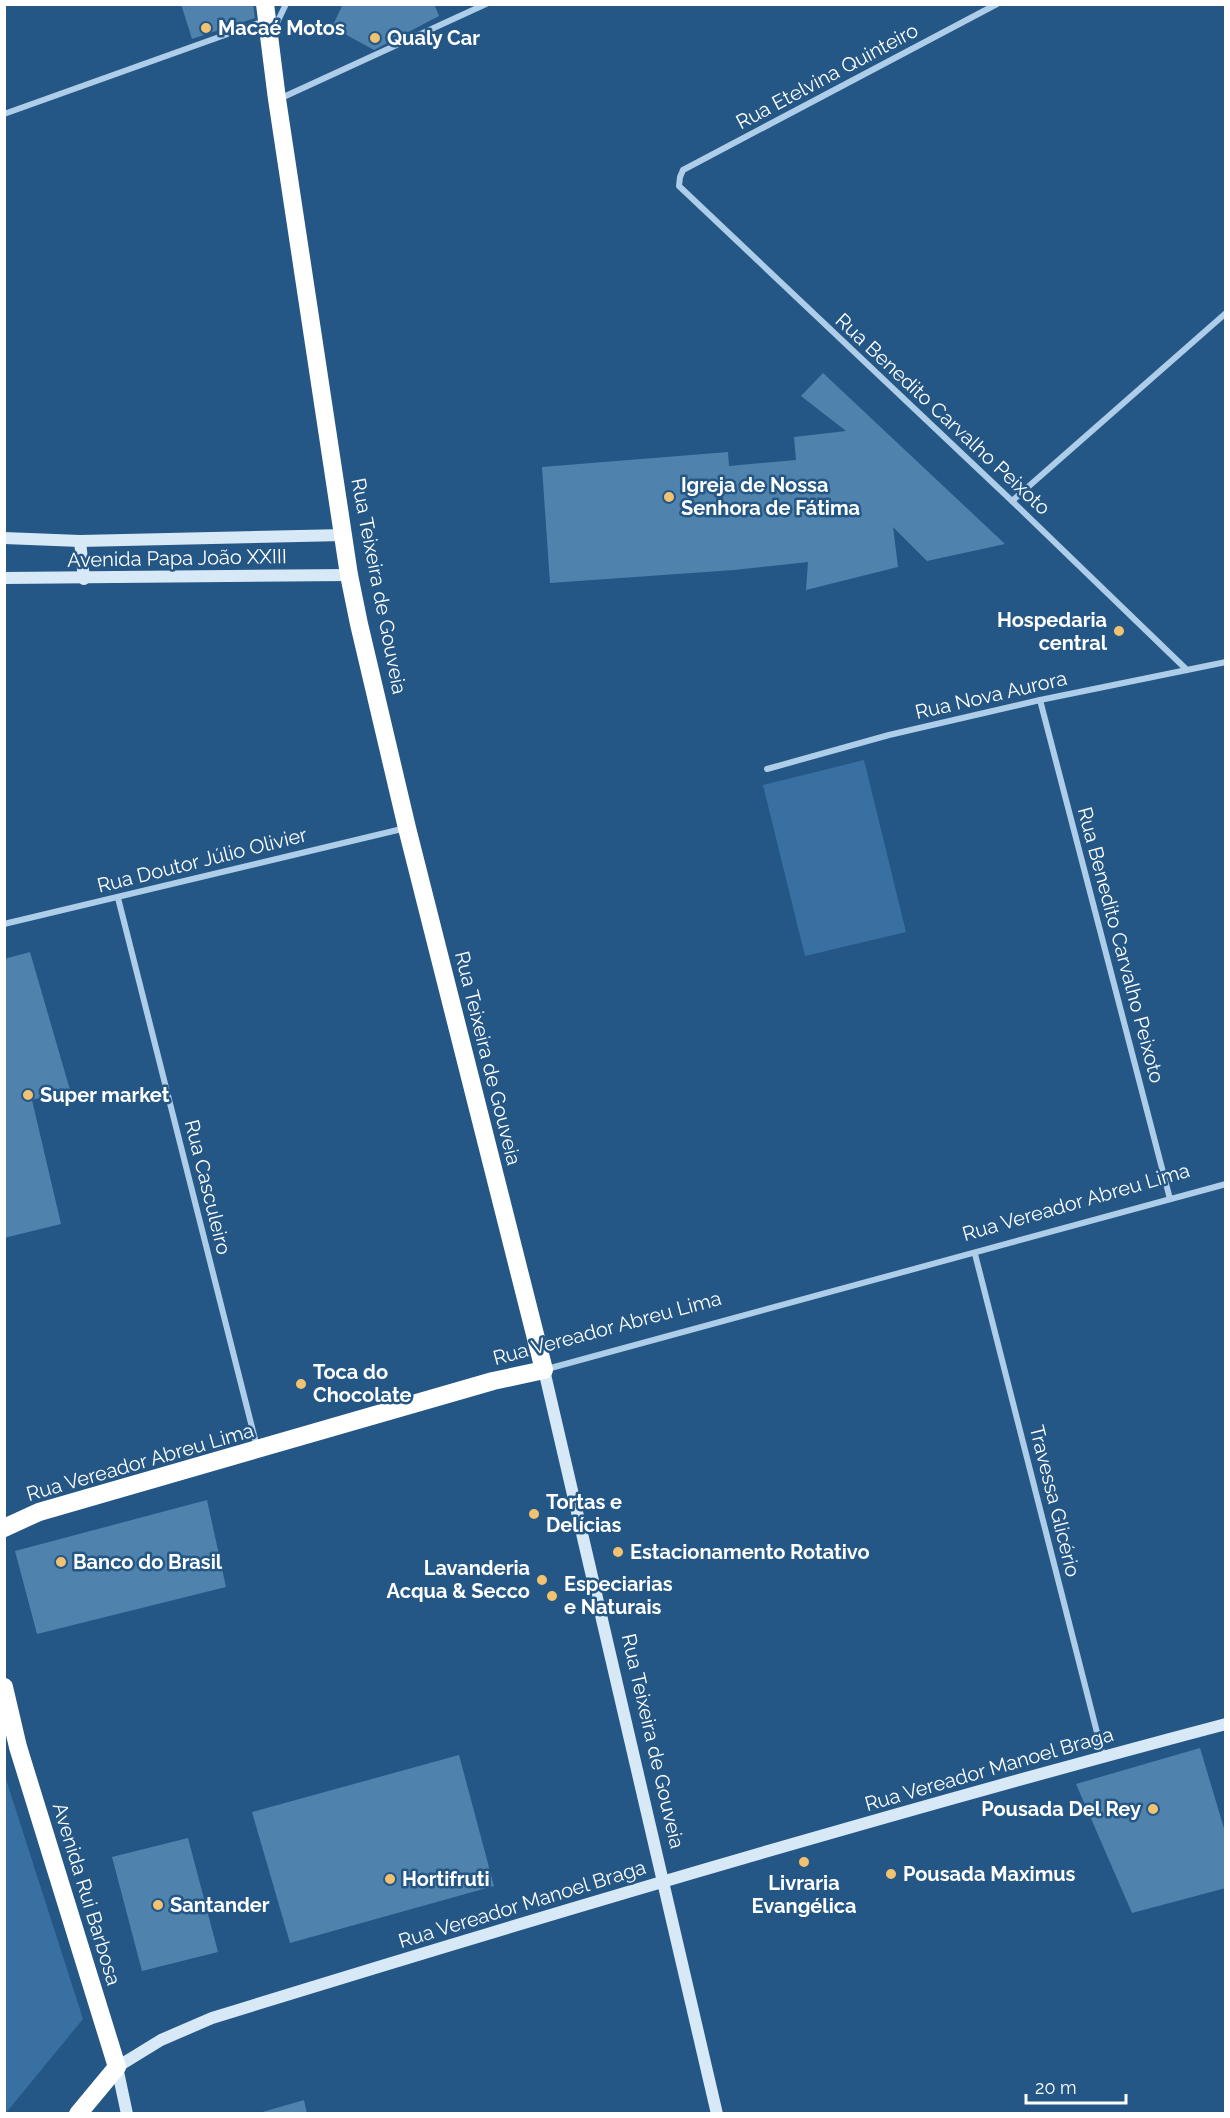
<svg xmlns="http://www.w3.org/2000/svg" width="1230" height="2118" font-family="Raleway,sans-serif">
	<rect width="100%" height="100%" fill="#245785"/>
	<g fill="#3870a1">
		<path d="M864 760 906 932 805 956 763 785Z"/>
		<path d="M4 1773 83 2019 5 2114 4 2113Z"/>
	</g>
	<g fill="#5082ae">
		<path d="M181 4H253L255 18 192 39Z"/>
		<path d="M343 4H434L439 16 374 50 332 27Z"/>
		<path d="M823 373 1005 544 927 561 893 527 898 567 806 590 808 562 734 570 550 583 542 467 728 452 729 466 796 460 794 437 846 431 801 396Z"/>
		<path d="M30 952 70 1090 32 1100 61 1224 4 1238V959Z"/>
		<path d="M207 1500 226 1587 37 1634 15 1551Z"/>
		<path d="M1200 1748 1226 1835V1888L1132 1913 1076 1784Z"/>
		<path d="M459 1755 494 1886 290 1943 252 1812Z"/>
		<path d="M188 1838 218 1952 142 1971 112 1857Z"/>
		<path d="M304 2100 307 2114H259V2113Z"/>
	</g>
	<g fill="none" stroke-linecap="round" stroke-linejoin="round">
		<g stroke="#adcde8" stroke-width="6">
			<path d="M997 4 683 170 680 177 679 186 1012 501 1187 670"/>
			<path d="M274 29 286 4"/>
			<path d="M279 99 486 4"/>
			<path d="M4 114 264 21"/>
			<path d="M1012 501 1226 313"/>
			<path d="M1040 700 1170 1199"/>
			<path d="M767 769 889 735 1040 700 1226 662"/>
			<path d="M118 898 257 1447"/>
			<path d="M4 924 406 828"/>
			<path d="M975 1254 1103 1756"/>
			<path d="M547 1369 1226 1184"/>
		</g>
		<g stroke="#d7e8f7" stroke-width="12">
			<path d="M4 538 80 541 344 535"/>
			<path d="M80 541 84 579"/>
			<path d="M4 578 349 575"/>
			<path d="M544 1370 717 2114"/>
			<path d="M127 2114 117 2067 161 2040 212 2018C548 1914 885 1814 1226 1724"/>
		</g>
		<g stroke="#fff" stroke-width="18">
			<path d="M4 1528 39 1512 493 1381 544 1370 407 828 359 624 349 575 277 99 265 4"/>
			<path d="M4 1687 18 1747 117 2067 78 2114"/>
		</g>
	</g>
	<g fill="#f3c270" stroke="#245785" stroke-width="2">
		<circle cx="206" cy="28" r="6"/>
		<circle cx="375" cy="38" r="6"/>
		<circle cx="669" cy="497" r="6"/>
		<circle cx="1119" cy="631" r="6"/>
		<circle cx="28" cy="1095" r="6"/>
		<circle cx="301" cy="1384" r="6"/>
		<circle cx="534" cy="1514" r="6"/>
		<circle cx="618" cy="1552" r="6"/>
		<circle cx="61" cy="1562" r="6"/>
		<circle cx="542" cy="1580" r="6"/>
		<circle cx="552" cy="1596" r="6"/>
		<circle cx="1153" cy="1809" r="6"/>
		<circle cx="804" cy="1862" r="6"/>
		<circle cx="891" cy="1874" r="6"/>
		<circle cx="390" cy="1879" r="6"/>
		<circle cx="158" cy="1905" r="6"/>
	</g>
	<g text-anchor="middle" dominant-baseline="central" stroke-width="5" stroke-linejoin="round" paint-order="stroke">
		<g font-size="20" font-weight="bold" fill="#fff" stroke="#245785" text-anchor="start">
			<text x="218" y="28">Macaé Motos</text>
			<text x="387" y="38">Qualy Car</text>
			<text x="681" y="485">Igreja de Nossa<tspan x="681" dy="23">Senhora de Fátima</tspan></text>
			<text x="1107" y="620" text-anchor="end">Hospedaria<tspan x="1107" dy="23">central</tspan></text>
			<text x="40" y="1095">Super market</text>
			<text x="313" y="1372">Toca do<tspan x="313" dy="23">Chocolate</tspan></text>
			<text x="546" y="1502">Tortas e<tspan x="546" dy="23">Delícias</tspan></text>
			<text x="630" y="1552">Estacionamento Rotativo</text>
			<text x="73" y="1562">Banco do Brasil</text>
			<text x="530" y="1568" text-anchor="end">Lavanderia<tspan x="530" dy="23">Acqua &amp; Secco</tspan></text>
			<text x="564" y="1584">Especiarias<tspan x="564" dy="23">e Naturais</tspan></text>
			<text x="1141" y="1809" text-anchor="end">Pousada Del Rey</text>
			<text x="903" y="1874">Pousada Maximus</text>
			<text x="402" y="1879">Hortifruti</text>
			<text x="804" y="1883" text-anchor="middle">Livraria<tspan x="804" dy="23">Evangélica</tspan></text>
			<text x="170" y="1905">Santander</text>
		</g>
		<g font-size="20" fill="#fff" stroke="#245785">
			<text transform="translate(827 76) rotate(-28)">Rua Etelvina Quinteiro</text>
			<text transform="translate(943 414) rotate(43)">Rua Benedito Carvalho Peixoto</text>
			<text transform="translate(177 558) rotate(-1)">Avenida Papa João XXIII</text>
			<text transform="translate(379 586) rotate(79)">Rua Teixeira de Gouveia</text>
			<text transform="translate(991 695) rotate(-13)">Rua Nova Aurora</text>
			<text transform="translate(202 860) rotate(-14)">Rua Doutor Júlio Olivier</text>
			<text transform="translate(1121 945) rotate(75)">Rua Benedito Carvalho Peixoto</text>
			<text transform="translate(488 1058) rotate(76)">Rua Teixeira de Gouveia</text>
			<text transform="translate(208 1187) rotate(76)">Rua Casculeiro</text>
			<text transform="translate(1076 1202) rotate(-16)">Rua Vereador Abreu Lima</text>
			<text transform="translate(607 1328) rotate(-15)">Rua Vereador Abreu Lima</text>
			<text transform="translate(140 1462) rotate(-16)">Rua Vereador Abreu Lima</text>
			<text transform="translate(1055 1501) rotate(76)">Travessa Glicério</text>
			<text transform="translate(653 1741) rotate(77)">Rua Teixeira de Gouveia</text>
			<text transform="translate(989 1769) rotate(-16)">Rua Vereador Manoel Braga</text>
			<text transform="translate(87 1894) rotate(73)">Avenida Rui Barbosa</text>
			<text transform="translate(522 1904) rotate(-17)">Rua Vereador Manoel Braga</text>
		</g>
	</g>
	<rect width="1230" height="2118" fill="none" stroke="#ffffff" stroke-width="12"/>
	<path d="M1026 2094v9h100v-9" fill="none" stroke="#ffffff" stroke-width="3"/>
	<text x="1035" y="2094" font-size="18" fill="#ffffff" stroke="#245785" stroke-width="4.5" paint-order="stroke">20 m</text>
</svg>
